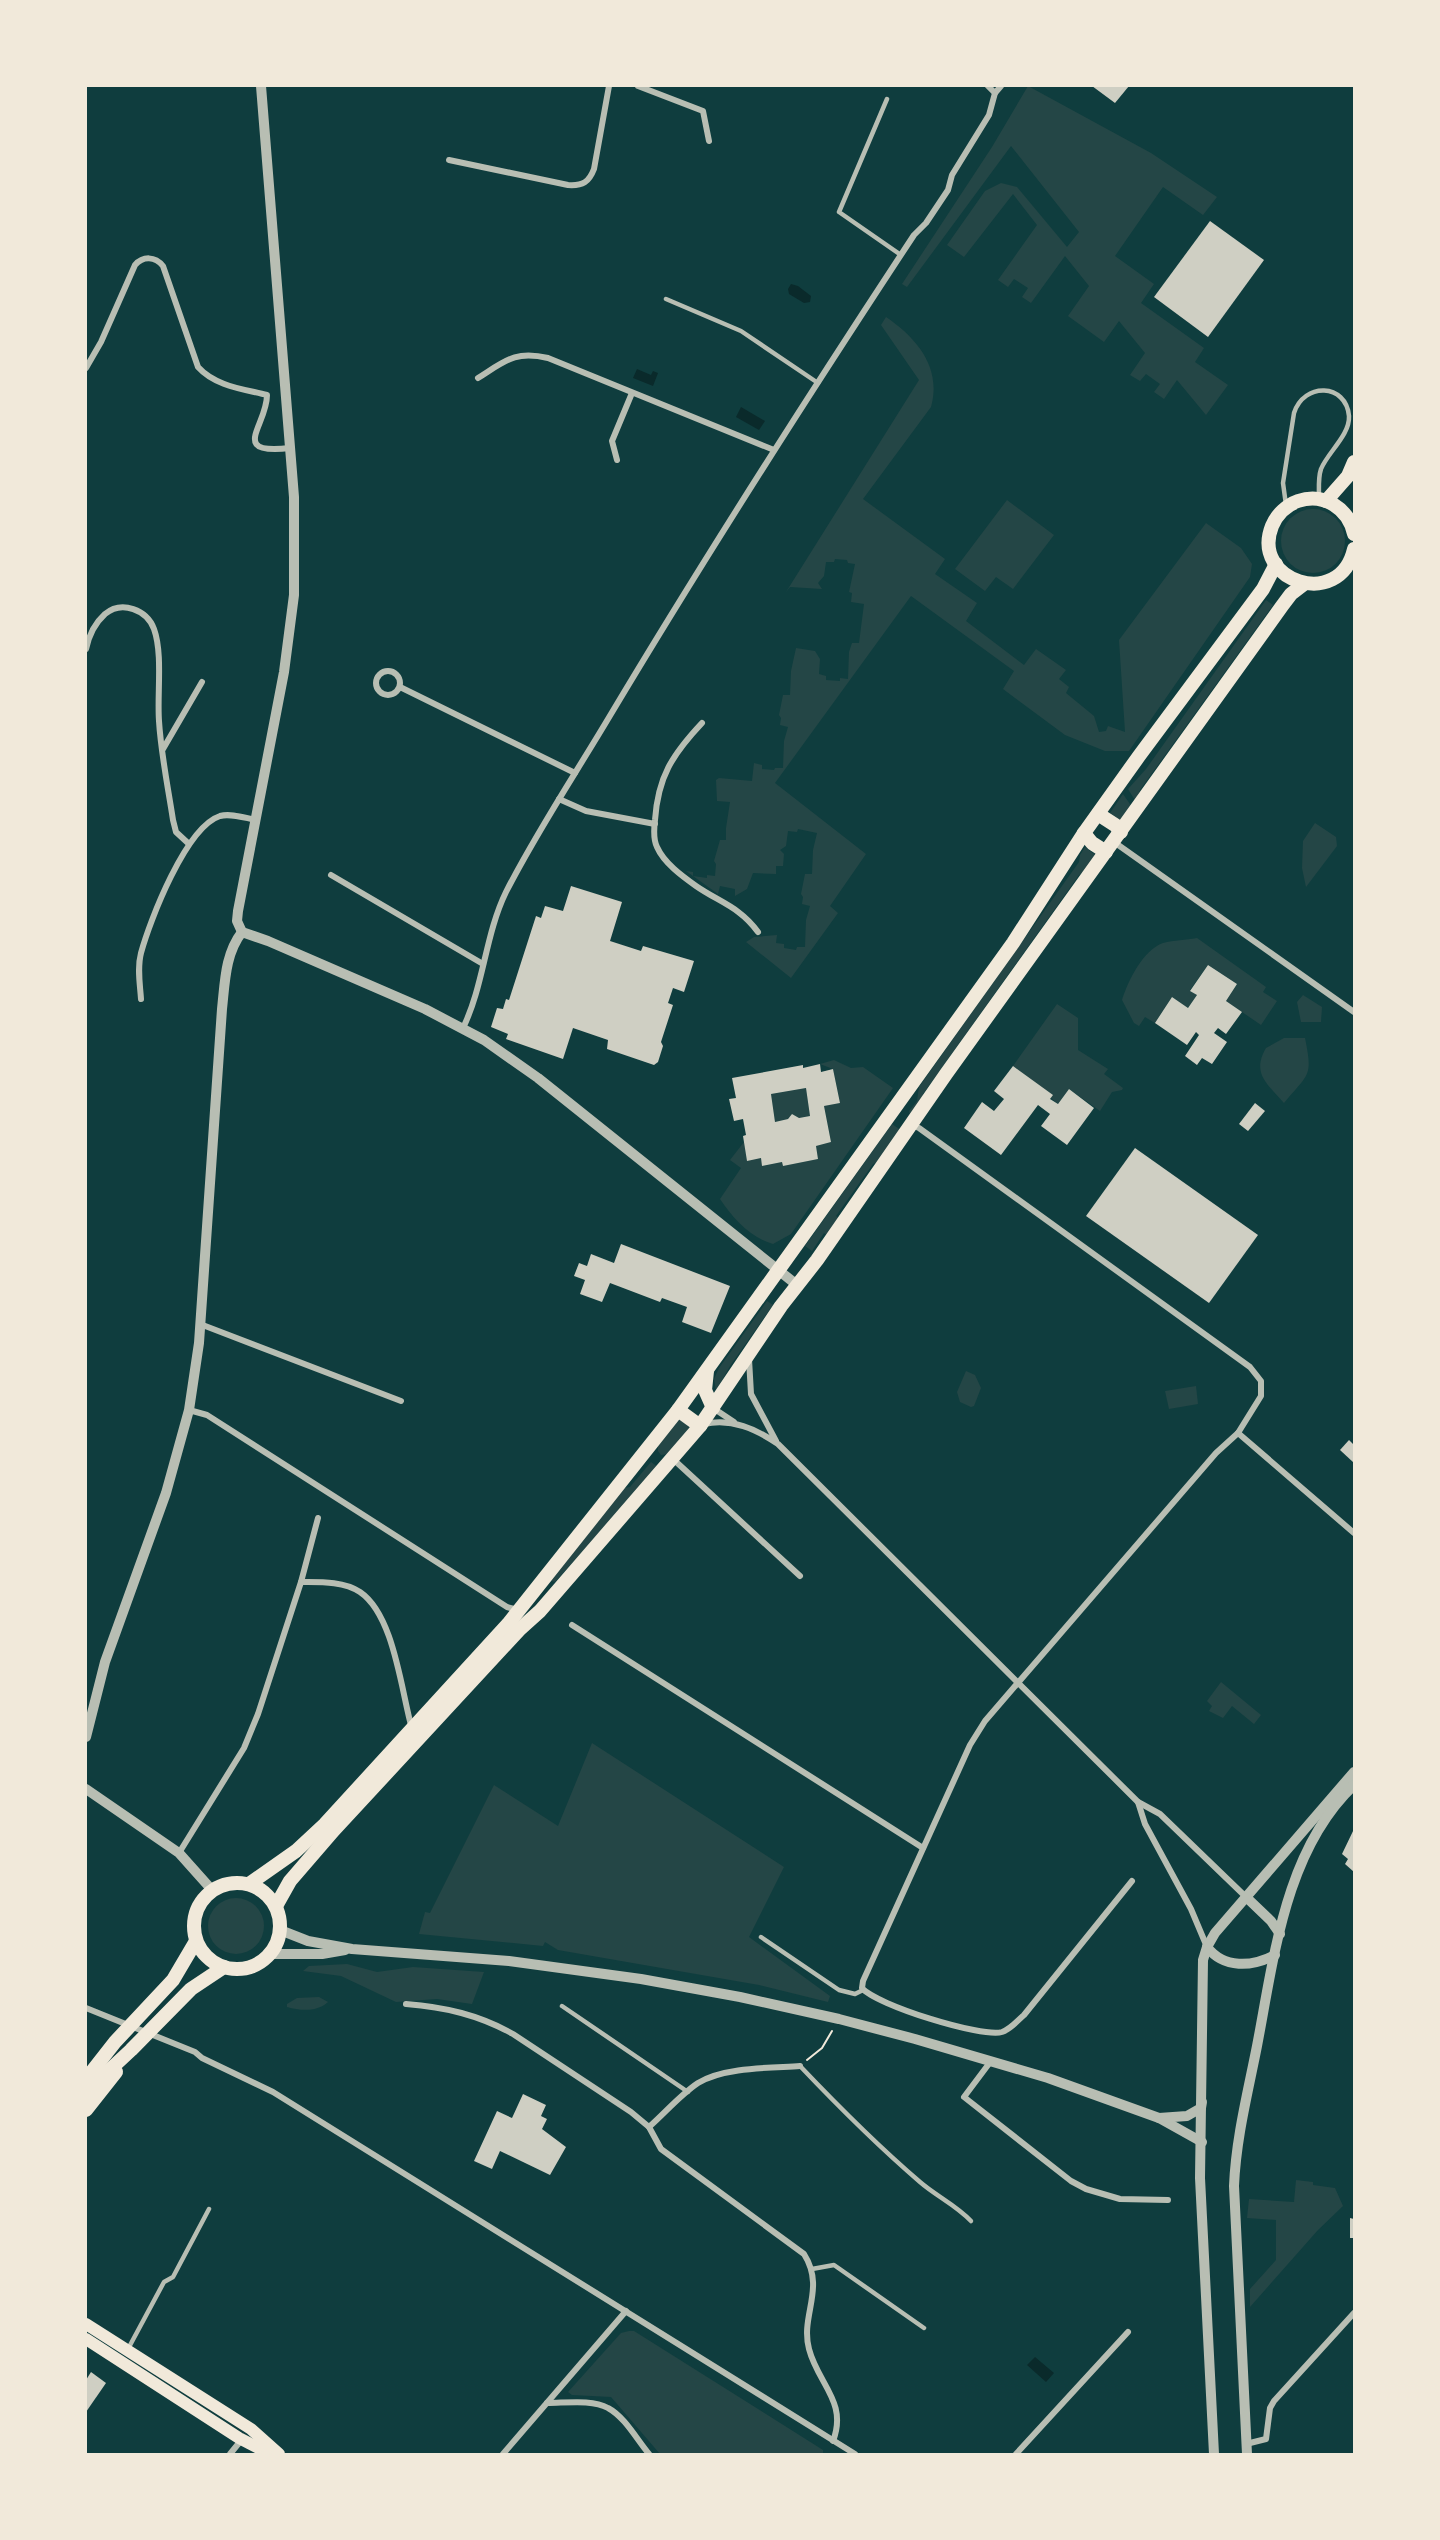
<svg xmlns="http://www.w3.org/2000/svg" width="1440" height="2540" font-family="'PT Sans Narrow',sans-serif">
	<rect width="100%" height="100%" fill="#0f3d3e"/>
	<g fill="#244646">
		<path d="M1028 86 1151 153 1217 197 1203 215 1163 187 1115 256 1154 284 1141 303 1204 348 1195 362 1228 385 1206 415 1177 380 1164 399 1154 392 1160 384 1146 374 1140 381 1130 375 1145 353 1119 321 1104 342 1068 316 1089 286 1065 256 1031 303 1022 297 1028 288 1014 279 1008 287 998 280 1037 225 1013 194 964 257 947 245 985 191 1001 183 1017 187 1067 247 1079 232 1011 146 907 287 902 284 992 147Z"/>
		<path d="M886 317C917 338 942 368 931 407L863 499 945 559 935 574 977 603 966 621 1024 665 1036 649 1066 670 1059 679 1069 687 1066 693 1094 716 1099 732 1106 731 1108 726 1125 732 1119 640 1206 523 1241 548 1252 564 1250 577 1129 751H1105L1065 735 1003 689 1014 671 911 596 775 783 866 854 830 906 838 913 791 978 746 942 754 937 777 935 776 943 784 944V948L796 950 797 947H805L806 920 810 906 802 904 803 897 801 894 805 874H812L813 850 817 833 798 829 797 832 788 831 786 846 780 850 784 854 783 866H776V874L753 873 747 889 735 896V889L720 886 718 894 686 871 693 872V876L707 878V875L715 876 716 864 714 861 720 840H726V828L730 802 717 801 716 780 719 778 752 781 754 763 762 765V769L774 770 775 768H783L784 741 788 727 780 725 781 718 779 715 783 695H790L791 671 796 648 815 651 820 659 819 674 826 676V680L840 681V678L848 679 849 652 852 643H859L864 604 851 602 852 593 849 592 855 564 848 563 847 560 835 559 834 562H826L824 576 818 583 822 589 790 587 786 592 919 380 881 325Z"/>
		<path d="M1007 500 1054 535 1013 589 996 577 985 591 955 569Z"/>
		<circle cx="1313" cy="541" r="32"/>
		<path d="M1266 600 1273 605 1140 790 1136 802 1128 789 1146 769Z"/>
		<path d="M1123 794 1132 807 1122 822 1110 813Z"/>
		<path d="M1315 823 1336 837 1337 846 1306 887 1302 868 1303 841Z"/>
		<path d="M1085 847 1098 857 1091 866 1079 875 923 1094 922 1103 911 1119 909 1111 917 1101 919 1087 1079 862 1080 855Z"/>
		<path d="M1197 938 1266 987 1263 992 1277 1001 1261 1025 1226 1001 1237 984 1208 965 1190 990 1197 995 1188 1008 1172 997 1155 1023 1145 1017 1139 1026 1134 1023 1122 1000C1128 981 1143 950 1163 943 1174 940 1186 940 1197 938Z"/>
		<path d="M1303 995 1322 1007 1321 1022H1301L1297 1002Z"/>
		<path d="M1057 1004 1078 1018V1050L1108 1069 1104 1074 1123 1088 1122 1090 1112 1092 1100 1111 1069 1089 1058 1104 1013 1066Z"/>
		<path d="M1284 1038H1305C1313 1077 1309 1073 1284 1103 1268 1084 1251 1074 1266 1048Z"/>
		<path d="M834 1060 851 1068 863 1067 893 1088 791 1234 773 1244C749 1237 733 1218 720 1199L741 1168 730 1160 744 1142 747 1160 761 1158 763 1166 782 1162 783 1166 818 1159 816 1146 831 1142 824 1106 840 1103 833 1069 820 1064Z"/>
		<path d="M806 1088 810 1116 799 1118 792 1114 788 1119 775 1122 771 1094Z"/>
		<path d="M892 1124 902 1131 882 1160 873 1164 836 1216 840 1219 828 1236 824 1233 812 1251 805 1246Z"/>
		<path d="M767 1301 773 1305 730 1366 716 1391 714 1379 719 1368Z"/>
		<path d="M966 1371 975 1375 981 1388 974 1406 971 1407 960 1402 957 1392Z"/>
		<path d="M1196 1386 1198 1404 1169 1409 1165 1391Z"/>
		<path d="M679 1420H683L689 1428 669 1454 661 1455 658 1451V1446Z"/>
		<path d="M651 1462 658 1467 555 1582 551 1581 624 1488 630 1487Z"/>
		<path d="M1221 1682 1261 1715 1254 1724 1232 1706 1223 1718 1209 1711 1212 1706 1207 1701Z"/>
		<path d="M592 1743 784 1867 749 1937 830 1996 828 2002 759 1985 558 1950 545 1942 543 1946 419 1934 425 1912 430 1913 494 1785 558 1826Z"/>
		<circle cx="236" cy="1926" r="28"/>
		<path d="M347 1964 377 1972 413 1967 484 1972 472 2004 437 1999 396 2002 341 1976 303 1971 309 1966Z"/>
		<path d="M319 1997 328 2002C317 2012 301 2011 287 2007V2004L297 1998Z"/>
		<path d="M1296 2180 1313 2182V2185L1335 2188 1343 2206 1318 2230 1250 2307V2289L1276 2260V2220L1247 2218 1249 2199 1294 2202Z"/>
		<path d="M629 2331H634L823 2450V2454H660L611 2397 572 2395 568 2392 621 2333Z"/>
	</g>
	<g fill="#0a2a2b">
		<path d="M791 284 798 286 811 296 810 302 804 303 789 294 788 289Z"/>
		<path d="M637 369 651 375 653 371 658 373 653 386 633 378Z"/>
		<path d="M741 407 765 421 759 430 736 417Z"/>
		<path d="M1035 2357 1054 2373 1046 2382 1027 2365Z"/>
	</g>
	<g fill="#cfcfc3" fill-rule="evenodd">
		<path d="M1092 86H1129L1115 103Z"/>
		<path d="M1210 221 1264 260 1208 337 1154 297Z"/>
		<path d="M571 886 622 902 610 941 641 951 643 946 694 961 684 992 673 988 668 1003 673 1005 661 1042 663 1046 658 1062 654 1065 607 1049 608 1040 573 1028 563 1059 506 1039 508 1034 491 1027 497 1008 503 1009 506 999 509 1000 536 916 541 918 545 906 563 911Z"/>
		<path d="M1208 965 1237 984 1226 1001 1242 1012 1226 1034 1218 1028 1214 1033 1227 1042 1212 1064 1202 1058 1197 1065 1185 1056 1199 1035 1196 1032 1187 1045 1155 1023 1172 997 1188 1008 1197 995 1190 991Z"/>
		<path d="M820 1064 821 1072 833 1069 840 1103 824 1106 831 1142 816 1146 818 1159 783 1166 782 1162 762 1166 761 1158 747 1161 743 1136 746 1135 743 1119 734 1121 729 1099 736 1098 732 1078 803 1065V1068ZM806 1088 810 1116 799 1118 792 1114 788 1119 775 1122 771 1094Z"/>
		<path d="M1013 1066 1053 1095 1050 1099 1058 1104 1069 1089 1094 1108 1067 1145 1041 1126 1050 1114 1038 1105 1001 1155 964 1128 982 1102 994 1111 1004 1099 994 1091Z"/>
		<path d="M1255 1103 1265 1111 1248 1131 1239 1124Z"/>
		<path d="M1135 1148 1258 1235 1209 1303 1086 1216Z"/>
		<path d="M621 1244 730 1286 711 1333 682 1322 687 1307 662 1298 660 1302 610 1283 602 1302 580 1294 585 1280 574 1276 579 1263 587 1266 591 1254 614 1263Z"/>
		<path d="M1349 1440 1354 1445V1463L1340 1450Z"/>
		<path d="M1354 1829V1872L1345 1864 1348 1859 1342 1854Z"/>
		<path d="M523 2094 546 2105 541 2116 547 2119 542 2129 566 2147 550 2175 500 2151 492 2169 474 2161 497 2111 512 2118Z"/>
		<path d="M1350 2218 1354 2219V2238H1350Z"/>
		<path d="M91 2372 106 2383 86 2412V2380Z"/>
	</g>
	<g fill="none" stroke-linecap="round" stroke-linejoin="round">
		<path stroke="#f1e9da" stroke-width="2" d="M807 2060 822 2048 832 2031"/>
		<g stroke="#b8beb3" stroke-width="4.5">
			<path d="M887 99 839 212 901 255"/>
			<path d="M666 299 741 331 818 383"/>
			<path d="M1286 505 1283 483 1294 413C1304 382 1346 383 1349 416 1350 435 1328 452 1321 469 1318 478 1319 487 1319 497"/>
			<path d="M761 1937 839 1990 855 1994 863 1990"/>
			<path d="M562 2006 688 2092"/>
			<path d="M800 2066C838 2106 878 2146 920 2182 936 2196 956 2205 971 2221"/>
			<path d="M812 2269 834 2265 924 2328"/>
			<path d="M128 2349 164 2282 173 2277 209 2209"/>
		</g>
		<g stroke="#b8beb3" stroke-width="6">
			<path d="M638 86 703 111 709 141"/>
			<path d="M988 86 995 93"/>
			<path d="M449 160 568 185C583 186 589 182 594 169L609 86"/>
			<path d="M86 368 101 342 135 265C143 256 155 256 163 266L198 367C215 386 243 389 267 395 267 426 228 455 290 448"/>
			<path d="M478 378C505 361 515 350 548 358L774 450"/>
			<path d="M617 460 612 441 632 393"/>
			<path d="M86 649C89 635 95 623 105 614 122 600 147 610 154 629 163 654 157 694 159 721 161 754 168 787 173 820L176 832 189 844"/>
			<circle cx="388" cy="683" r="12"/>
			<path d="M400 687 575 773"/>
			<path d="M702 723C672 755 658 777 655 820 654 828 653 839 657 847 664 863 682 876 696 886 719 902 740 907 758 932"/>
			<path d="M163 749 202 682"/>
			<path d="M559 799 586 811 655 824"/>
			<path d="M1114 842 1354 1012"/>
			<path d="M331 875 483 964"/>
			<path d="M141 999C140 984 137 968 141 953 150 920 186 827 220 816 231 813 245 818 256 820"/>
			<path d="M463 1028C484 985 485 935 506 892 537 831 576 773 611 714 708 552 810 393 914 235L926 223 948 190 952 175 989 115 995 93 1001 86"/>
			<path d="M912 1125 919 1128 1250 1367 1261 1381V1396L1238 1433 1216 1453 985 1721 970 1745 863 1981 862 1988C876 2005 982 2038 1002 2032 1011 2029 1017 2021 1024 2015L1132 1881"/>
			<path d="M200 1324 401 1401"/>
			<path d="M749 1359 751 1394 776 1441"/>
			<path d="M713 1408 734 1422"/>
			<path d="M189 1410 207 1415 507 1607 518 1610"/>
			<path d="M704 1424C732 1418 756 1429 778 1444L1138 1802 1160 1814 1246 1897"/>
			<path d="M1238 1433 1354 1533"/>
			<path d="M673 1459 800 1576"/>
			<path d="M301 1582 318 1518"/>
			<path d="M572 1625 923 1848"/>
			<path d="M1138 1802 1145 1824 1191 1909 1207 1947"/>
			<path d="M179 1853 244 1748 258 1714 301 1582C320 1582 344 1581 360 1592 394 1615 401 1690 412 1729"/>
			<path d="M406 2004C445 2007 479 2015 513 2034L631 2112 649 2127 661 2149 804 2254C826 2289 800 2315 809 2349 818 2384 848 2402 833 2441"/>
			<path d="M86 2008 195 2052 202 2058 273 2092 855 2454"/>
			<path d="M991 2061 964 2097 1071 2181 1086 2189 1120 2199 1168 2200"/>
			<path d="M649 2127C665 2113 680 2095 698 2083 724 2067 771 2068 800 2066"/>
			<path d="M547 2403C566 2403 592 2399 608 2408 625 2417 637 2440 649 2454"/>
			<path d="M1246 2444 1266 2439 1270 2408 1274 2401 1354 2313"/>
			<path d="M230 2454 243 2438"/>
			<path d="M503 2454 626 2311"/>
			<path d="M1016 2454 1128 2332"/>
		</g>
		<g stroke="#b8beb3" stroke-width="10">
			<path d="M242 932 237 921 238 911 284 672 294 595V497L261 86"/>
			<path d="M242 932 268 941 425 1009 484 1040 538 1078 797 1285"/>
			<path d="M86 1737 105 1662 166 1493 189 1410 199 1343 222 1009C225 982 225 954 242 932"/>
			<path d="M86 1789 179 1853 212 1890"/>
			<path d="M1246 1897 1271 1921 1280 1934"/>
			<path d="M280 1930 308 1941 352 1949 509 1961 641 1979 740 1997 839 2019 915 2039 1048 2078 1159 2118 1202 2142"/>
			<path d="M1207 1947C1224 1969 1252 1967 1275 1955"/>
			<path d="M270 1954H322L345 1950"/>
			<path d="M1159 2118 1187 2116 1201 2108 1202 2102"/>
			<path d="M1214 2454 1200 2178 1203 1960 1207 1947 1215 1933 1354 1772"/>
			<path d="M1247 2454 1234 2186C1236 2138 1248 2092 1257 2046 1274 1958 1285 1850 1354 1785"/>
		</g>
		<g stroke="#f1e9da" stroke-width="12">
			<path d="M86 2324 251 2429 279 2454"/>
			<path d="M86 2339 239 2438 270 2454"/>
		</g>
		<g stroke="#f1e9da" stroke-width="14">
			<path d="M1326 501 1348 476 1354 462"/>
			<path d="M1354 534C1349 509 1324 492 1298 501 1287 505 1277 514 1272 526 1250 581 1340 611 1354 549"/>
			<path d="M1098 814 1115 825 1121 832"/>
			<path d="M1084 833 1092 843 1106 852"/>
			<path d="M707 1371 705 1390 713 1408"/>
			<path d="M678 1410 700 1426"/>
			<circle cx="237" cy="1926" r="43"/>
			<path d="M249 1884 296 1851 325 1824 508 1624 678 1410 1013 943 1084 833 1139 756 1263 589 1276 564"/>
			<path d="M276 1906 290 1881 334 1830 520 1629 540 1611 700 1426 781 1306 817 1260 946 1074 1282 606 1291 594 1304 584"/>
			<path d="M86 2079 115 2042 173 1980 196 1941"/>
			<path d="M86 2092 131 2050 191 1989 224 1967"/>
			<path d="M86 2110 116 2072"/>
		</g>
	</g>
	<rect width="1440" height="2540" fill="none" stroke="#f1e9da" stroke-width="174"/>
</svg>
